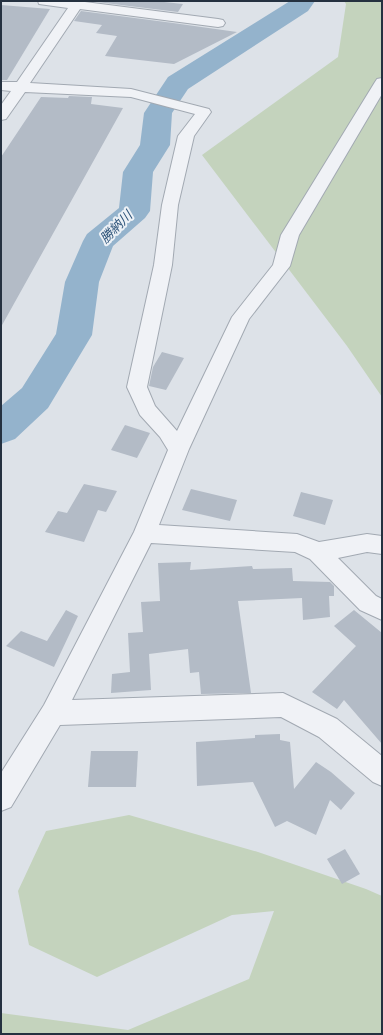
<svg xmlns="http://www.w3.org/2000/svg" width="383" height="1035" font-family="Karla,'Noto Sans JP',sans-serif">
	<rect width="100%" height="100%" fill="#dde2e8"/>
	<g fill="#c4d3bd">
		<path d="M344 1H382V397L347 346 202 155 338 57 346 4Z"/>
		<path d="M129 815 258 852 366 889 382 896V1034H1V1013L128 1030 249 979 274 911 232 915 97 977 29 945 18 891 46 831Z"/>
	</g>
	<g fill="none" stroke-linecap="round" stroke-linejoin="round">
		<path fill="#94b3cc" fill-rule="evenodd" d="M290 1H315L308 11 188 89 172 113 170 145 153 172 150 211 145 218 113 246 99 282 92 335 48 408 15 439 1 444V406L22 388 56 334 65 282 83 241 87 234 119 208 123 172 140 145 144 113 168 77Z"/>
	</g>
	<g fill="#b3bbc6">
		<path d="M89 1H155L183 4 178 12Z"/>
		<path d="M1 5 50 9 7 80H1Z"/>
		<path d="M81 11 173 23 237 32 174 64 105 56 117 36 96 33 102 25 74 21Z"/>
		<path d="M69 96 92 97 91 104 123 108 1 327V157L41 97 68 98Z"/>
		<path d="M162 352 184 358 166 390 149 386 153 367Z"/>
		<path d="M125 425 150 433 137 458 111 450Z"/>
		<path d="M84 484 117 491 106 512 98 510 84 542 45 532 58 511 67 513Z"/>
		<path d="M191 489 237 500 230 521 182 510Z"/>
		<path d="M301 492 333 500 325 525 293 516Z"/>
		<path d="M191 562 190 570 252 566 253 569 292 568 293 581 330 582 334 586V596H329L330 617 303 620 302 598 238 601 251 693 201 694 199 672 190 673 188 649 149 654 151 690 111 693 112 674 130 672 128 633 143 632 141 602 160 601 158 563Z"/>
		<path d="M66 610 78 616 54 667 6 646 21 631 47 641Z"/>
		<path d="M354 610 382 633V744L344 700 337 709 312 692 356 646 334 626Z"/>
		<path d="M280 734V740L290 742 294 789 316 762 331 772 355 793 341 810 330 800 316 835 287 821 275 827 253 782 197 786 196 742 255 738V735Z"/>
		<path d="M91 751H138L136 787H88Z"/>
		<path d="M345 849 360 874 342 884 327 859Z"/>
	</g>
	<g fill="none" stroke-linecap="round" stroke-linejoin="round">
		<defs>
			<path id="minor" d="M38 1H85V2L218 19 223 20 225 23 223 26 218 27 80 9 30 83 131 89 209 109 211 112 194 136 178 205 172 265 147 387 155 406 177 431 232 317 273 265 281 235 375 82 377 79 382 78V94L299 235 290 266 249 319 189 449 159 525 297 534 319 542 367 534 382 536V554L367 552 338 558 376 596 382 599V620L360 610 310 559 295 552 151 543 72 700 283 693 337 719 382 756V786L373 782 319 737 281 717 60 725 11 807 1 811V773L44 705 134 532 168 450 160 437 140 415 127 387 154 265 162 205 178 136 195 114 131 97 25 92 6 119 1 120V105L11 91 1 90V82H17L68 8 39 4Z"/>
		</defs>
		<use href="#minor" stroke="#a2a9b2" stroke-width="2"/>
		<use href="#minor" fill="#f0f2f6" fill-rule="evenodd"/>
	</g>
	<g text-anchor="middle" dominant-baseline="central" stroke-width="4" stroke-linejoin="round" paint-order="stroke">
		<g font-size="13" font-style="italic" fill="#2b5278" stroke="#ecf1f6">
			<text transform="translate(116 227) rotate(-45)">勝納川</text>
		</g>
	</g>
	<rect width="383" height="1035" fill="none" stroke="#253140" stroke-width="4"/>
</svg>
